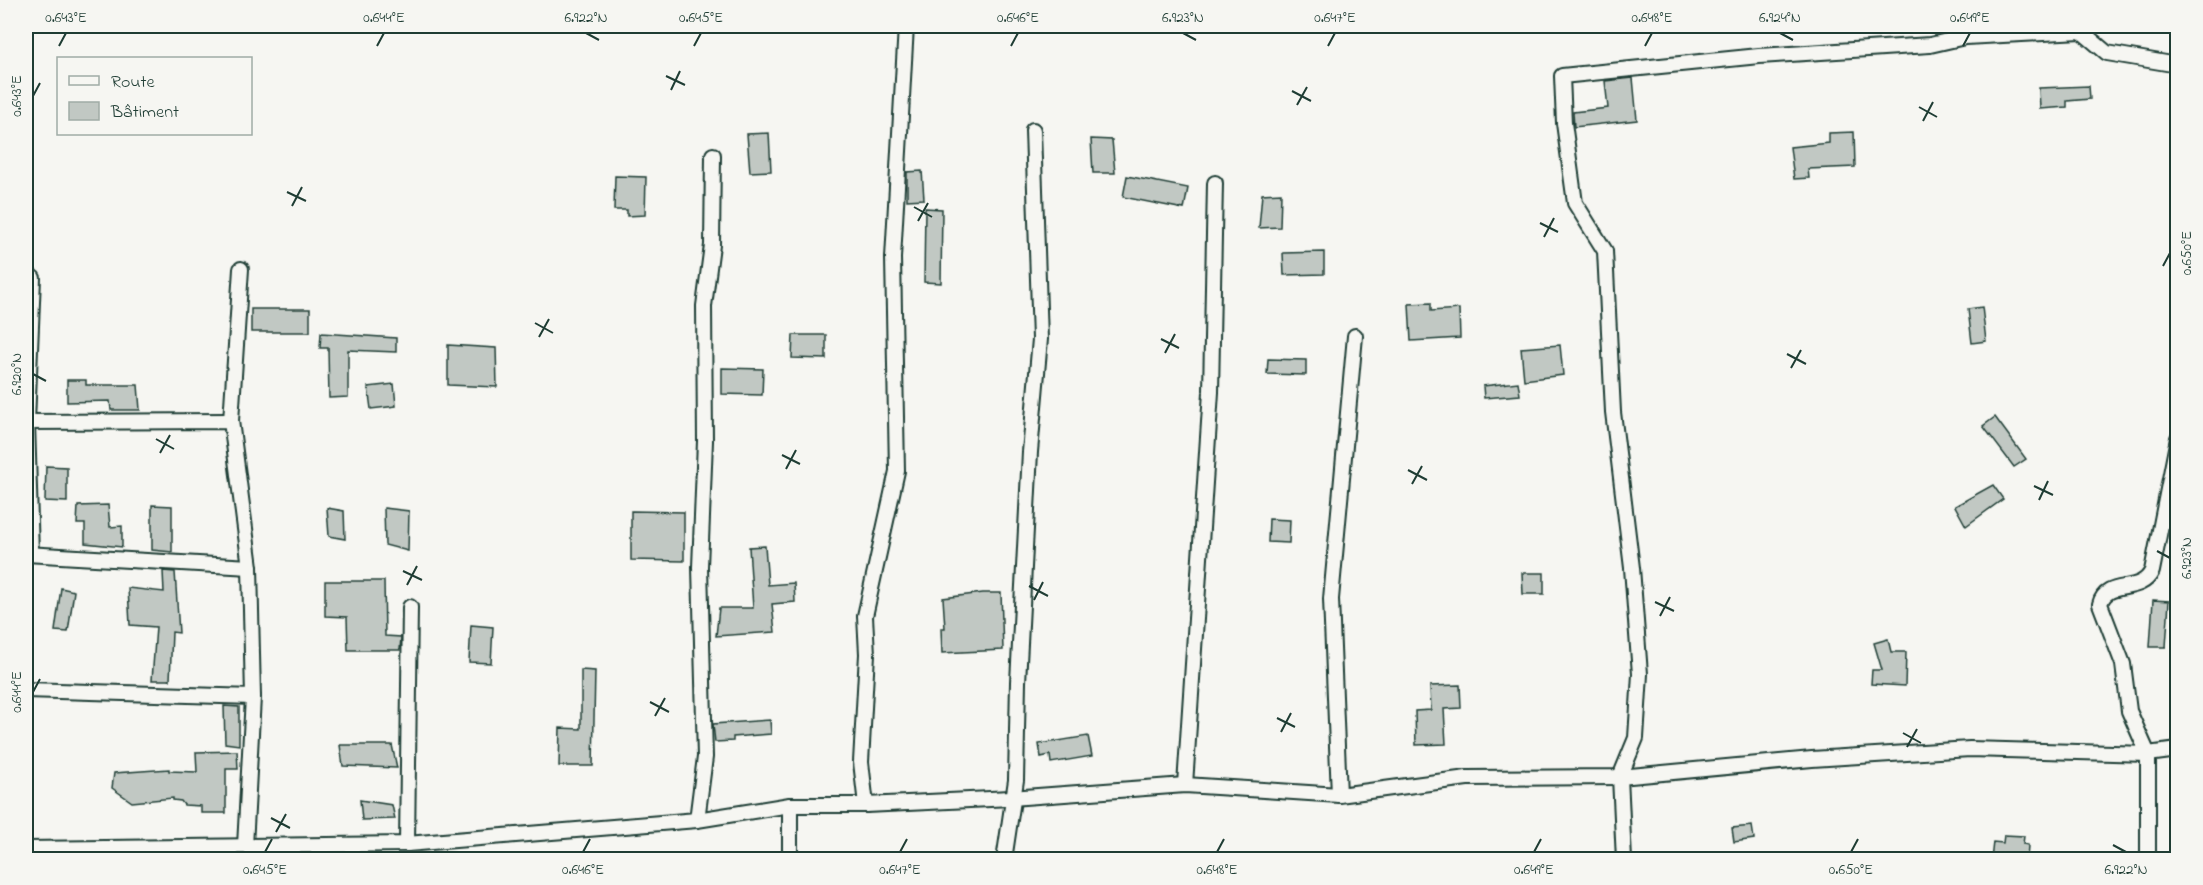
<svg xmlns="http://www.w3.org/2000/svg" width="2203" height="885" font-family="'Indie Flower',sans-serif">
	<rect width="100%" height="100%" fill="#f6f6f2"/>
	<filter id="ink" filterUnits="userSpaceOnUse"><feTurbulence type="fractalNoise" baseFrequency=".0167" numOctaves="2"/><feDisplacementMap in="SourceGraphic" scale="12" xChannelSelector="R" yChannelSelector="G"/><feConvolveMatrix kernelMatrix="1 2 1 2 8 2 1 2 1" color-interpolation-filters="sRGB"/></filter>
	<g filter="url(#ink)">
		<g fill="#c1c8c3" stroke="#1f3d34" stroke-width="1.5">
			<path d="M1633 78 1637 120 1574 127 1573 112 1608 108 1605 81Z"/>
			<path d="M2089 86 2090 99 2067 101V107L2040 109 2039 88Z"/>
			<path d="M1854 132 1855 167 1808 169 1809 178 1794 179 1790 147 1829 143V133Z"/>
			<path d="M769 133 771 171 750 172 747 134Z"/>
			<path d="M1091 139 1112 140 1115 173H1093Z"/>
			<path d="M922 171 924 199 907 200V172Z"/>
			<path d="M615 176 646 177 645 215 627 216V210H614Z"/>
			<path d="M1127 176 1188 188 1184 209 1123 197Z"/>
			<path d="M1281 193 1280 227 1259 228 1262 194Z"/>
			<path d="M925 208 942 209 941 283 924 282Z"/>
			<path d="M1324 252V274L1284 275 1283 253Z"/>
			<path d="M1431 303V311L1459 309 1460 338 1411 341 1409 304Z"/>
			<path d="M1982 307 1986 341 1972 343 1968 309Z"/>
			<rect x="251" y="309" width="59" height="23"/>
			<path d="M321 333 396 338V352L348 350V397L329 398 328 348H320Z"/>
			<path d="M793 335H826V359L792 358Z"/>
			<path d="M448 345 496 348 497 387 448 385Z"/>
			<path d="M1560 345 1563 375 1524 380 1521 348Z"/>
			<path d="M1268 359 1306 360V375L1267 374Z"/>
			<path d="M722 368 763 369 762 395 722 394Z"/>
			<path d="M67 380H86V385H138L140 410H111L110 401 67 402Z"/>
			<path d="M1518 382 1520 395 1484 398 1483 386Z"/>
			<path d="M394 384 396 406 371 409 368 387Z"/>
			<path d="M1995 417 2026 459 2014 467 1983 426Z"/>
			<path d="M46 466 67 467V502L45 501Z"/>
			<path d="M1993 485 2003 499 1966 526 1955 506Z"/>
			<path d="M108 505 110 527 122 526V547L85 543V524H77L78 506Z"/>
			<path d="M152 505 172 506V552L152 550Z"/>
			<path d="M327 508 344 511 345 539 329 536Z"/>
			<path d="M384 508 409 511 408 551 385 545Z"/>
			<path d="M631 511 684 512V561L631 560Z"/>
			<path d="M1269 519 1290 520 1289 543 1268 542Z"/>
			<path d="M765 546 768 585 794 583 795 602 772 604 775 632 716 636 719 608H753L749 547Z"/>
			<path d="M163 571 175 572 179 633 172 632 170 680H152L156 627 130 625 128 588 164 592Z"/>
			<path d="M1522 573H1544V594H1523Z"/>
			<path d="M325 581H384L385 636 401 637 400 650H348L347 617 325 616Z"/>
			<path d="M61 588 74 591 68 632 55 631Z"/>
			<path d="M983 593H1001L1003 650 942 653 941 628H945L943 598Z"/>
			<path d="M2153 600 2169 601 2166 647H2150Z"/>
			<path d="M471 625 493 627 491 663 469 662Z"/>
			<path d="M1888 639 1891 652H1906L1905 686 1871 684 1872 670H1882L1874 643Z"/>
			<path d="M581 670 595 671 593 766H559L560 728 581 729Z"/>
			<path d="M1460 685 1461 708 1444 709 1446 744 1416 745 1415 711 1431 710 1430 686Z"/>
			<path d="M224 706 239 707V745L225 743Z"/>
			<path d="M770 720 771 734 733 737V741L715 742 713 724Z"/>
			<path d="M1088 736 1092 756 1051 763 1050 755 1041 757 1039 744Z"/>
			<path d="M340 745H392L397 768 343 766Z"/>
			<path d="M237 751 238 769H226V813H201V806L184 805 181 801 173 800V798L132 802 112 788 114 773 169 769V771L197 772 196 752Z"/>
			<path d="M360 800 392 805 395 819 362 820Z"/>
			<path d="M1752 826 1754 839 1734 842 1732 828Z"/>
			<path d="M2004 835 2024 836 2023 844 2028 845 2027 860H1991L1993 842 2003 843Z"/>
		</g>
		<g fill="none" stroke-linecap="round" stroke-linejoin="round">
			<defs>
				<g id="minor">
					<path d="M231 421 241 269"/>
					<path d="M26 422 231 421 250 567 253 697 245 846"/>
					<path d="M26 554 250 567"/>
					<path d="M31 554 27 422 33 278"/>
					<path d="M26 690 253 697"/>
					<path d="M1185 785 1211 392 1215 183"/>
					<path d="M1339 795 1331 599 1355 336"/>
					<path d="M866 805 861 762 867 654 865 616 897 471 893 258 906 26"/>
					<path d="M697 820 705 757 700 567 705 441 704 306 712 245 713 155"/>
					<path d="M407 844 410 607"/>
					<path d="M26 849 407 844 697 820 790 805H866L1011 798 1185 785 1339 795 1467 778 1620 777 1812 759 1970 749 2148 754 2178 750"/>
					<path d="M790 860V805"/>
					<path d="M1004 860 1016 780 1018 682 1030 452 1040 339 1033 130"/>
					<path d="M1624 860 1620 777 1636 738 1640 674 1632 568 1613 412 1605 251 1575 203 1564 123 1562 76 1759 56 1930 45 1965 37 2081 31 2107 53 2178 65"/>
					<path d="M2148 860V754L2129 711 2123 664 2100 604C2107 578 2140 596 2152 571L2178 438"/>
				</g>
			</defs>
			<use href="#minor" stroke="#1f3d34" stroke-width="18"/>
			<use href="#minor" stroke="#f6f6f2" stroke-width="14"/>
		</g>
	</g>
	<path fill="none" stroke="#1f3d34" stroke-width="2" d="M586 33 599 40M1183 33 1196 40M1780 33 1793 40M59 46 66 33M377 46 384 33M694 46 701 33M1011 46 1018 33M1328 46 1335 33M1645 46 1652 33M1963 46 1970 33M666 76 685 85M671 90 680 71M1292 91 1311 101M33 96 40 83M1297 105 1307 87M1919 107 1937 117M1923 121 1933 102M287 192 306 201M292 206 302 187M914 207 932 217M918 221 928 203M1540 223 1558 232M1544 237 1554 218M2163 266 2170 253M535 323 553 333M539 337 549 319M1161 339 1179 348M1165 353 1175 334M1787 354 1806 364M1791 368 1801 350M33 374 46 381M156 439 174 449M160 453 170 435M782 455 800 464M786 469 796 450M1408 470 1427 480M1412 484 1422 466M2034 486 2053 495M2039 500 2048 481M2157 551 2170 558M403 571 422 580M407 585 417 566M1029 586 1048 596M1034 600 1043 582M1655 602 1674 611M1660 616 1670 597M33 692 40 679M650 702 669 712M655 716 665 698M1277 718 1295 727M1281 732 1291 713M1903 733 1921 743M1907 747 1917 729M271 818 290 828M276 832 286 814M2113 845 2126 852M265 852 272 839M583 852 590 839M900 852 907 839M1217 852 1224 839M1534 852 1541 839M1851 852 1858 839"/>
	<rect width="2203" height="885" fill="none" stroke="#f6f6f2" stroke-width="66"/>
	<rect x="57" y="57" width="195" height="78" fill="#f6f6f2" stroke="#a0aca6" stroke-width="1.5"/>
	<rect x="69" y="76" width="30" height="9" fill="#f6f6f2" stroke="#a0aca6" stroke-width="1.5"/>
	<text x="111" y="87" font-size="18" fill="#1f3d34">Route</text>
	<rect x="69" y="102" width="30" height="18" fill="#c1c8c3" stroke="#a0aca6" stroke-width="1.5"/>
	<text x="111" y="117" font-size="18" fill="#1f3d34">Bâtiment</text>
	<rect x="33" y="33" width="2137" height="819" fill="none" stroke="#1f3d34" stroke-width="2"/>
	<g font-size="15" text-anchor="middle" fill="#1f3d34">
		<text x="66" y="22">0.643°E</text>
		<text x="384" y="22">0.644°E</text>
		<text x="586" y="22">6.922°N</text>
		<text x="701" y="22">0.645°E</text>
		<text x="1018" y="22">0.646°E</text>
		<text x="1183" y="22">6.923°N</text>
		<text x="1335" y="22">0.647°E</text>
		<text x="1652" y="22">0.648°E</text>
		<text x="1780" y="22">6.924°N</text>
		<text x="1970" y="22">0.649°E</text>
		<text transform="translate(16 96) rotate(-90)" y="5">0.643°E</text>
		<text transform="translate(2186 253) rotate(-90)" y="5">0.650°E</text>
		<text transform="translate(16 374) rotate(-90)" y="5">6.920°N</text>
		<text transform="translate(2186 558) rotate(-90)" y="5">6.923°N</text>
		<text transform="translate(16 692) rotate(-90)" y="5">0.644°E</text>
		<text x="265" y="874">0.645°E</text>
		<text x="583" y="874">0.646°E</text>
		<text x="900" y="874">0.647°E</text>
		<text x="1217" y="874">0.648°E</text>
		<text x="1534" y="874">0.649°E</text>
		<text x="1851" y="874">0.650°E</text>
		<text x="2126" y="874">6.922°N</text>
	</g>
</svg>
